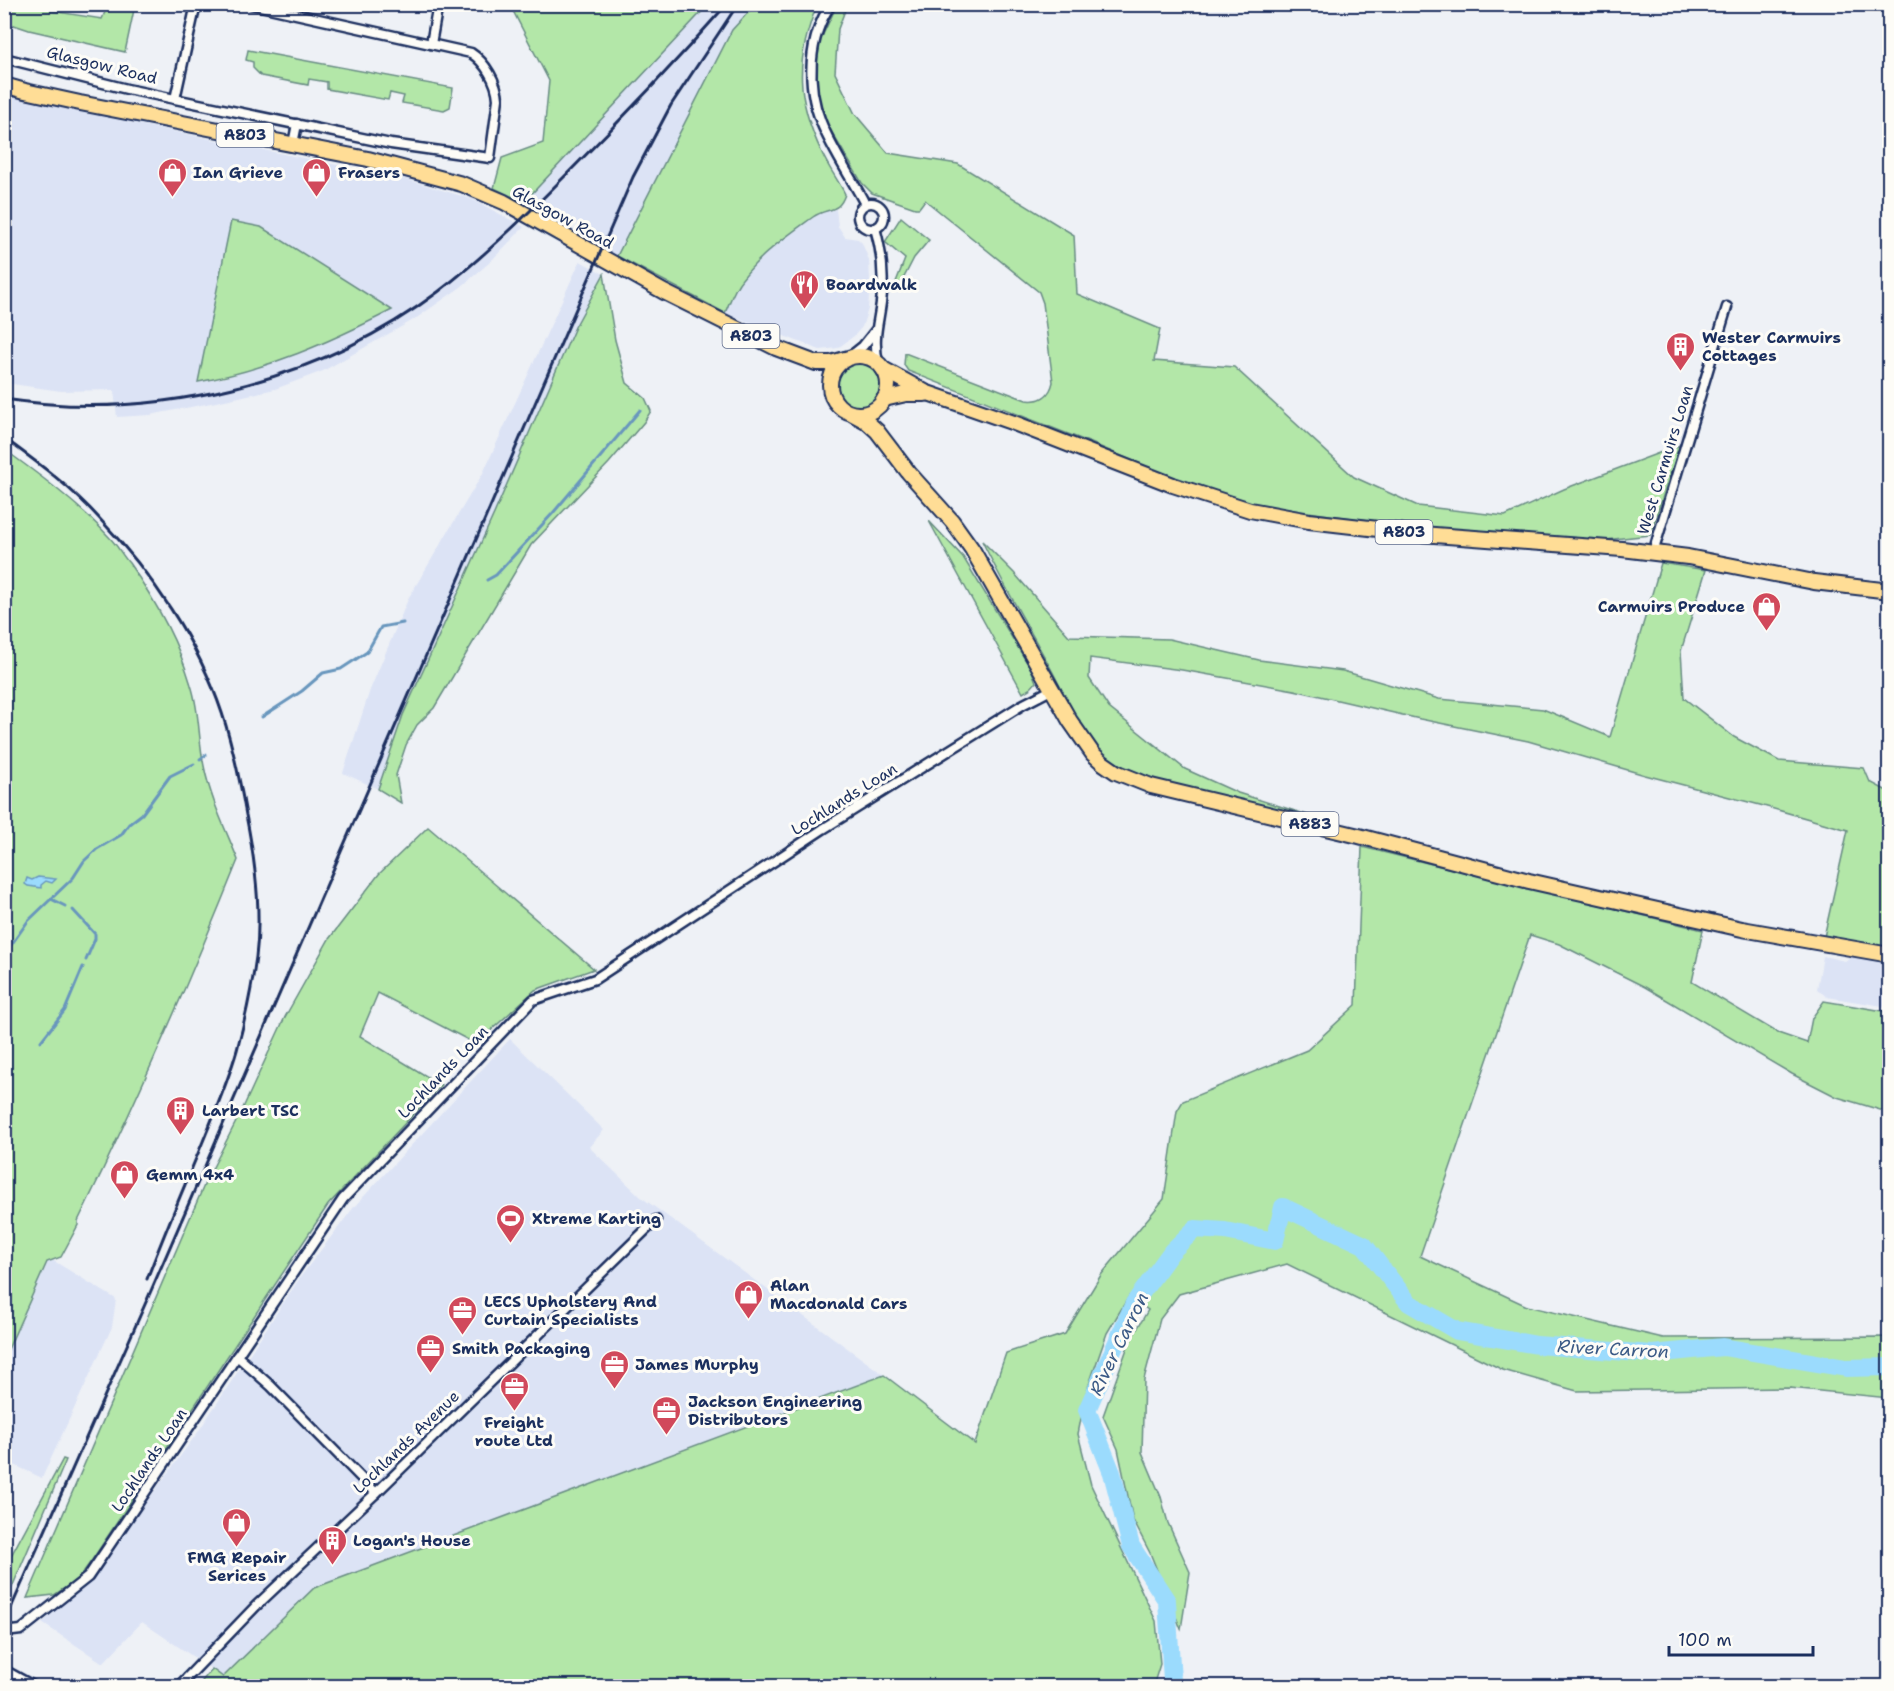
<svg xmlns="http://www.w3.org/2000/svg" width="1894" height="1691" font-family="'Shantell Sans',sans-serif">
	<rect width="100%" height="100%" fill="#eef1f6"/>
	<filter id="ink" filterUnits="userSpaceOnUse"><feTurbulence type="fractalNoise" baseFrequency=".0167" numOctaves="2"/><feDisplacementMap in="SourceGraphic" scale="12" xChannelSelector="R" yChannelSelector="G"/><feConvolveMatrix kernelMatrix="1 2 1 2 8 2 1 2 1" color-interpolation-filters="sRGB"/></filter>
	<g filter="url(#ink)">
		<g fill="#dce3f5" fill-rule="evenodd">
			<path d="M708 5H755L732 30 617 256 591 243 592 231 553 208 539 211 524 202Z"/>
			<path d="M5 94 27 101 405 179 472 199 524 227 490 262 461 287 415 319 323 371 275 389 216 402 150 415 117 417 114 390 61 391 5 383ZM231 222 261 227 391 310 343 335 303 352 223 378 198 382Z"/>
			<path d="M836 209 838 226 845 237 858 239 862 243 869 260 870 280 868 309 862 327 854 336 838 348 820 350 725 313 740 280 770 248 819 212Z"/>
			<path d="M580 261 604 274 575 327 494 514 403 715 378 789 343 773 370 690 409 597 483 473Z"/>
			<path d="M1854 955 1889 961V1007L1827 997 1817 989 1823 956 1845 961Z"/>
			<path d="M510 1039 604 1130 589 1147 641 1197 884 1375 314 1588 223 1677 142 1622 103 1663 42 1623 89 1580 198 1432 301 1276 354 1207Z"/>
			<path d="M49 1258 116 1299 112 1327 42 1478 6 1461 5 1464V1355Z"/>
		</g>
		<g fill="#b3e7a8" stroke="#678b83" stroke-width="1.5">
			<path d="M5 4 52 5 51 11 102 19 108 5H135L125 52 29 30 5 22Z"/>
			<path d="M510 5H708L524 202 494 188 502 158 543 143 549 81Z"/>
			<path d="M755 5H817C795 60 796 99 822 153 828 167 838 180 845 194 839 214 827 207 813 217 787 236 762 253 742 279 734 288 730 302 725 313L617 256 732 30Z"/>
			<path d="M837 5H847L838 29 835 73 855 114 888 153 958 164 1074 235 1077 294 1160 329 1154 361 1234 367 1354 477 1418 506 1505 516 1564 489 1680 445 1650 535 1605 540 1450 529 1344 517 1243 503 1201 490 1091 443 908 371 904 365 905 353 1026 400C1040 402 1050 396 1053 382L1043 303 1039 292 925 200 919 208H915L872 193 862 183 822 116 814 69 818 45Z"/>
			<path d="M248 50 453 88 450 107 444 110 402 103 404 96 390 93 388 100 327 89V82L309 79 308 85 261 76 253 68V62L246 60Z"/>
			<path d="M901 217 929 240 914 258 899 287 896 282 905 259 885 242Z"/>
			<path d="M231 221 261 227 392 310C330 342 267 370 198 382Z"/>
			<path d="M604 274 615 340 627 383 645 398 651 411 644 422 609 463 531 545 434 708 417 725 406 745 396 775 401 803 378 789 403 715 494 514 575 327Z"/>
			<circle cx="860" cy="385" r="22"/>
			<path d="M5 450C41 476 79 504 110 538 117 545 122 555 129 563 155 600 178 641 191 685 200 712 198 739 204 766 210 798 226 830 238 860 189 982 136 1103 78 1221V1225L61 1257 47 1262 5 1356Z"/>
			<path d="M929 521 963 557 1031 669 1036 682 1031 688 1023 693Z"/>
			<path d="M982 541 1014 573 1069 636 1169 639 1259 660 1343 671 1439 699 1543 709 1610 737 1661 563 1706 570 1681 651 1684 698 1734 737 1779 761 1864 768 1870 782 1889 792V947L1824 937 1848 830 1760 805 1645 775 1528 741 1420 719 1294 690 1182 670 1090 658 1089 678 1109 708 1185 769 1238 793 1333 823 1151 779C1136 773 1120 766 1106 756 1078 734 1067 697 1050 667 1027 625 1003 584 982 541Z"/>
			<path d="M428 827 594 969 535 990 476 1044 378 993 360 1036 441 1085 328 1205 92 1560 79 1578 54 1595 27 1598 205 1183 243 1108 285 1017 329 939 379 874Z"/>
			<path d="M1362 847 1703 930 1692 982 1778 1033 1807 1043 1812 1018 1824 1001 1889 1012 1890 1112H1887L1837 1097 1792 1074 1645 987 1559 944 1530 935 1420 1256 1527 1306 1663 1338 1889 1337V1398L1790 1388 1577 1391 1503 1370 1287 1264 1179 1294 1160 1319 1144 1379 1142 1452 1161 1497 1168 1523 1190 1572 1181 1629 1150 1553 1133 1520 1118 1449 1103 1416 1129 1343 1148 1310 1129 1296 1107 1333 1086 1393 1078 1434 1091 1485 1156 1621 1160 1664 1153 1686H198L212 1669 223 1677 314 1588 884 1375 975 1444 1006 1353 1065 1334 1101 1275 1164 1199 1177 1111 1183 1101 1307 1050 1356 1005Z"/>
			<path d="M63 1459 66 1460 5 1604V1567Z"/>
		</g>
		<path fill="#9bdbfd" stroke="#6896bd" stroke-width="1.5" d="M38 877 56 879 52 883 46 881 41 885V888L28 886 25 884 27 878 32 880Z"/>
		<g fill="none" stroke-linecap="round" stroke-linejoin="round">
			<g stroke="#6896bd" stroke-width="3">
				<path d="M487 580 496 575 553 513 640 410"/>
				<path d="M262 717 302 691 323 673 341 669 367 652 381 627 403 623"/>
				<path d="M200 759 206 755"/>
				<path d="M51 899 65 906"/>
				<path d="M73 910 95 934V939L86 960"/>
				<path d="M4 940 12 943"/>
				<path d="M4 977 6 956 9 948 28 921 73 878 84 861 97 849 121 835 129 824 142 814 170 776 194 764"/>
				<path d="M41 1041 65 1010 83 967"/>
			</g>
			<path stroke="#9bdbfd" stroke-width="18" d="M1169 1686 1172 1680 1167 1601 1131 1546 1112 1473 1087 1410 1134 1303 1172 1251 1195 1229 1225 1231 1275 1241 1283 1207 1364 1245 1409 1303 1457 1331 1537 1345 1652 1354 1723 1347 1846 1368 1890 1367"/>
			<defs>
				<g id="minor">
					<path d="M831 4C808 38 806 85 821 122 832 150 851 177 865 204"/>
					<path d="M431 44 438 4"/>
					<path d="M4 58 127 89 391 144 490 158 498 99C497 82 485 62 471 53L251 4"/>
					<path d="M175 99 196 4"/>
					<path d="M293 144 297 124"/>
					<circle cx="871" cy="216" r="13"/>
					<path d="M875 228C881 249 884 271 882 293 880 321 872 334 878 363"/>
					<path d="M848 358 863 346 875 331"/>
					<path d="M1653 553 1727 307"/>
					<path d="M237 1356 271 1386 376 1493"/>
					<path d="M4 1628 13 1631 21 1630 88 1577 343 1199 533 1000 595 979 823 829 1022 705 1051 690"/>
					<path d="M4 1670 33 1686"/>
					<path d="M179 1686 256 1606 376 1493 656 1220"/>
				</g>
				<g id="primary">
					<path d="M4 85 25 91 80 103 368 159 462 184 504 202 664 292 776 348 816 363H831L845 359"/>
					<circle cx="859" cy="385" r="29"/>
					<path d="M883 369 925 392 1014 423 1173 485 1250 510 1309 521 1421 534 1622 549 1688 557 1814 582 1890 591"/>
					<path d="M884 399 906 394H925"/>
					<path d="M853 414 866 421 877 431 909 473 952 521 972 549 1070 721 1093 754 1103 763 1116 772 1151 786 1359 836 1529 881 1742 929 1890 955"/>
				</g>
			</defs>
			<use href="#minor" stroke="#1b2f5e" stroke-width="13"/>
			<use href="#primary" stroke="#1b2f5e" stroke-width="18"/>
			<use href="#minor" stroke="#fdfcf7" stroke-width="8"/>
			<use href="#primary" stroke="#ffdd96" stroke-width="14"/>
			<g stroke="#1b2f5e" stroke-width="3">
				<path d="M4 399C154 422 317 383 438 292 484 257 525 217 565 176 621 120 675 63 727 4"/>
				<path d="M4 438C38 463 71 487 99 518 151 573 198 641 222 713 233 746 240 781 246 815 255 860 262 910 256 957 252 987 245 1020 237 1050 229 1078 217 1107 206 1134 186 1183 165 1231 147 1279"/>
				<path d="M4 1624 150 1293 633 177 671 105 738 4"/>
			</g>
		</g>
	</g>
	<defs>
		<symbol id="shop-pin" viewBox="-11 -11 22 30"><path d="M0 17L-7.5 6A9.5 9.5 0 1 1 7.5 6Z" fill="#d1495b" stroke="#fdfcf7"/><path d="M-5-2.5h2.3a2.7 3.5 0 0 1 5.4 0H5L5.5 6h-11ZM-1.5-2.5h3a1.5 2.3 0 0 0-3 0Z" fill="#fff"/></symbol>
		<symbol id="restaurant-pin" viewBox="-11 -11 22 30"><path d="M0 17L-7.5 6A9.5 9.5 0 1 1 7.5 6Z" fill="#d1495b" stroke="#fdfcf7"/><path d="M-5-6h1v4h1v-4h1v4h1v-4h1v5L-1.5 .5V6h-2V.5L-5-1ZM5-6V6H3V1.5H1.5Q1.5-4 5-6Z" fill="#fff"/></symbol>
		<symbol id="building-pin" viewBox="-11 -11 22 30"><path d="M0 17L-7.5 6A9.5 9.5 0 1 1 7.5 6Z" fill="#d1495b" stroke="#fdfcf7"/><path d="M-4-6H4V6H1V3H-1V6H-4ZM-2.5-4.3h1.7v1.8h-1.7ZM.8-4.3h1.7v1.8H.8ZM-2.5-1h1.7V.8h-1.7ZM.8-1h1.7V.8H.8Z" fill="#fff"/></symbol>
		<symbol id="stadium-pin" viewBox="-11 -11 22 30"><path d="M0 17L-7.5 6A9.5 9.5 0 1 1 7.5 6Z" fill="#d1495b" stroke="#fdfcf7"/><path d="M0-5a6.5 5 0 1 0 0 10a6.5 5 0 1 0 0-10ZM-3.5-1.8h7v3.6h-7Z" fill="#fff"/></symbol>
		<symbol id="office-pin" viewBox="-11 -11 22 30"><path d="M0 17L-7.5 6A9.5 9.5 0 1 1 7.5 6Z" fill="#d1495b" stroke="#fdfcf7"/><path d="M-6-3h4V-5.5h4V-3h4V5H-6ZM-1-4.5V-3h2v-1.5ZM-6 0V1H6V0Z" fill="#fff"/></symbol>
	</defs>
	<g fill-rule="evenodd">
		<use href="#shop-pin" x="156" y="156" width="33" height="45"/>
		<use href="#shop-pin" x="300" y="156" width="33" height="45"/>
		<use href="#restaurant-pin" x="788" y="268" width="33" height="45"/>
		<use href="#building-pin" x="1664" y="330" width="33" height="45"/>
		<use href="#shop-pin" x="1750" y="590" width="33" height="45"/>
		<use href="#building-pin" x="164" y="1094" width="33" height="45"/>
		<use href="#shop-pin" x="108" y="1158" width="33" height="45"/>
		<use href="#stadium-pin" x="494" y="1202" width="33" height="45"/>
		<use href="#shop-pin" x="732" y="1278" width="33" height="45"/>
		<use href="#office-pin" x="446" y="1294" width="33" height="45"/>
		<use href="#office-pin" x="414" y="1332" width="33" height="45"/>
		<use href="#office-pin" x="598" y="1348" width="33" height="45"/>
		<use href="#office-pin" x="498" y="1370" width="33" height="45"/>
		<use href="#office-pin" x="650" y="1394" width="33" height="45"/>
		<use href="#shop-pin" x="220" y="1506" width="33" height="45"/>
		<use href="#building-pin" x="316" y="1524" width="33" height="45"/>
	</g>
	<g text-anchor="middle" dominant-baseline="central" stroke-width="6" stroke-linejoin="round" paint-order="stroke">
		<g fill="#fdfcf7" stroke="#5f6c8c" stroke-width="1.5">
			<rect x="216.5" y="123" width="57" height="24" rx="4.5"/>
			<rect x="722.5" y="324" width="57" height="24" rx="4.5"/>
			<rect x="1375.5" y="520" width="57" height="24" rx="4.5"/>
			<rect x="1281.5" y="812" width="57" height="24" rx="4.5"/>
		</g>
		<g font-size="15" font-weight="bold" fill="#1b2f5e">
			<text x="245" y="135">A803</text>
			<text x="751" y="336">A803</text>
			<text x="1404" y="532">A803</text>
			<text x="1310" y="824">A883</text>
		</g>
		<g font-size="16" fill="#1b2f5e" stroke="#fdfcf7">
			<text transform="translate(102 65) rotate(14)">Glasgow Road</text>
			<text transform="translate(563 217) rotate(29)">Glasgow Road</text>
			<text transform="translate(1665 460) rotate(-73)">West Carmuirs Loan</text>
			<text transform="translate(844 799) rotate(-32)">Lochlands Loan</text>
			<text transform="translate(443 1072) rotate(-46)">Lochlands Loan</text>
			<text transform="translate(406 1442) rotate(-44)">Lochlands Avenue</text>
			<text transform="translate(149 1460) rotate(-56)">Lochlands Loan</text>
		</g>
		<g font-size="16" font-weight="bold" fill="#1b2f5e" stroke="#fdfcf7" text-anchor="start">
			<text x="193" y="172">Ian Grieve</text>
			<text x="338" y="172">Frasers</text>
			<text x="826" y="284">Boardwalk</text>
			<text x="1702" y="337">Wester Carmuirs<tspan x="1702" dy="18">Cottages</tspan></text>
			<text x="1745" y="606" text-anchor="end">Carmuirs Produce</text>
			<text x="202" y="1110">Larbert TSC</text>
			<text x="146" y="1174">Gemm 4x4</text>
			<text x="532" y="1218">Xtreme Karting</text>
			<text x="770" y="1285">Alan<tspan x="770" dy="18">Macdonald Cars</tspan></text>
			<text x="484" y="1301">LECS Upholstery And<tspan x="484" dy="18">Curtain Specialists</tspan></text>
			<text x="452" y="1348">Smith Packaging</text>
			<text x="635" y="1364">James Murphy</text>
			<text x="688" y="1401">Jackson Engineering<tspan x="688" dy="18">Distributors</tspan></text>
			<text x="514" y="1422" text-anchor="middle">Freight<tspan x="514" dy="18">route Ltd</tspan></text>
			<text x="353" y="1540">Logan's House</text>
			<text x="237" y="1557" text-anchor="middle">FMG Repair<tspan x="237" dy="18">Serices</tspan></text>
		</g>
		<g font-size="18" font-style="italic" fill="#3b5a86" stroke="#fdfcf7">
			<text transform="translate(1119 1344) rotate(-64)">River Carron</text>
			<text transform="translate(1613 1349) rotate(3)">River Carron</text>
		</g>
	</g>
	<rect width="1894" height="1691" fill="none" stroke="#fdfcf7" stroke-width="24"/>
	<rect x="12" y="12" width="1870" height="1667" fill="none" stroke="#1b2f5e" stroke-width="2" filter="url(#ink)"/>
	<path d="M1669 1646v9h144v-9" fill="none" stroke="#1b2f5e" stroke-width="3"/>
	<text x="1678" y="1646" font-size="18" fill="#1b2f5e" stroke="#fdfcf7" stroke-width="4.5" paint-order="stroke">100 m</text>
</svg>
